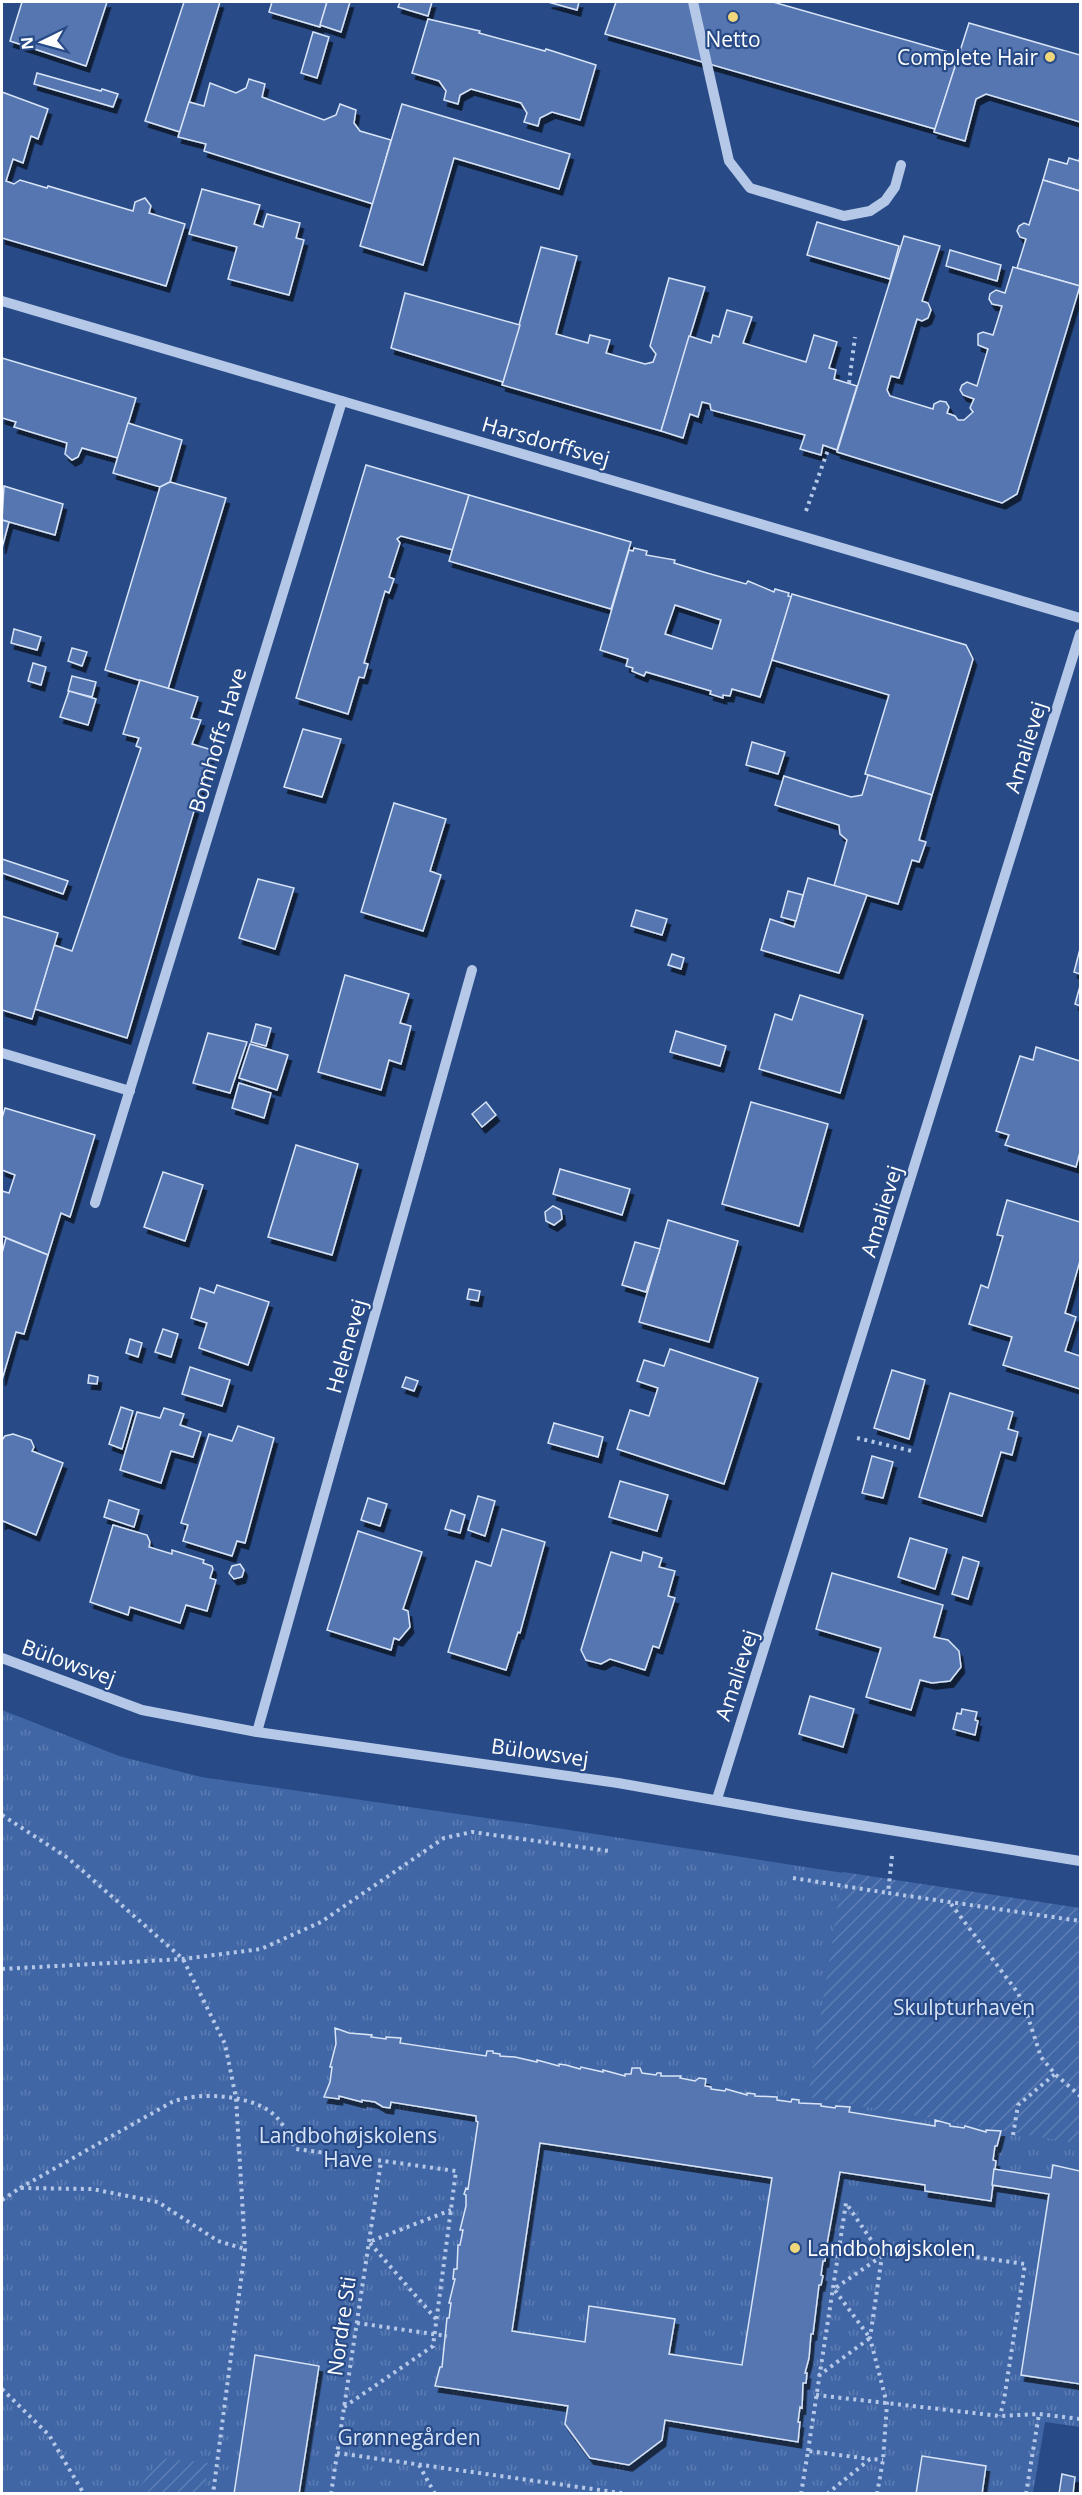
<svg xmlns="http://www.w3.org/2000/svg" width="1082" height="2495" font-family="'Open Sans',sans-serif">
	<defs>
		<pattern id="park-tufts" width="24" height="20" patternUnits="userSpaceOnUse" patternTransform="scale(1.5)"><rect width="24" height="20" fill="#4066a6"/><path d="M3 7l-1-3M5 7V3M7 7l1-3M15 17l-1-3M17 17v-4M19 17l1-3" fill="none" stroke="#5d7db3"/></pattern>
		<pattern id="garden-furrows" width="10" height="10" patternUnits="userSpaceOnUse" patternTransform="scale(1.5)"><rect width="10" height="10" fill="#4066a6"/><path d="M-1 1l2-2M0 10L10 0M9 11l2-2" fill="none" stroke="#5d7db3"/></pattern>
		<filter id="shadow"><feDropShadow dx="3.5" dy="6" stdDeviation="0" flood-color="#0009"/></filter>
	</defs>
	<rect width="100%" height="100%" fill="#284b88"/>
	<path fill="url(#park-tufts)" d="M2 1710 119 1756 201 1777 563 1829 1080 1910V2427L1045 2422 1033 2493H2Z"/>
	<g fill="url(#garden-furrows)">
		<path d="M843 1872 1080 1908V2144L808 2097Z"/>
		<path d="M161 2458 209 2463 204 2493H135Z"/>
	</g>
	<g fill="#5576b1" stroke="#d8e4f7" stroke-width="1.5" fill-rule="evenodd" filter="url(#shadow)">
		<path d="M22 2H107L86 66 10 41Z"/>
		<path d="M184 2H220L180 132 145 121Z"/>
		<path d="M272 2H327L320 27 269 12Z"/>
		<path d="M327 2H350L341 32 320 25Z"/>
		<path d="M400 2H432L428 16 398 7Z"/>
		<path d="M548 2H579L577 10Z"/>
		<path d="M616 2H773L959 55 935 129 605 34Z"/>
		<path d="M428 19 480 31 479 33 545 51 546 49 596 65 580 120 552 112 540 118 538 126 524 122 527 113 521 103 471 89 460 95 458 104 444 100 446 91 439 81 412 73Z"/>
		<path d="M969 23 1080 55V122L986 94 976 99 965 141 934 132Z"/>
		<path d="M313 32 329 37 317 78 301 73Z"/>
		<path d="M37 73 101 91 102 89 118 94 113 107 34 84Z"/>
		<path d="M249 79 265 84 262 97 324 120 336 115 340 104 356 110 354 123 360 131 391 140 373 204 204 151 206 144 178 137 189 102 204 106 210 83 236 93 246 88Z"/>
		<path d="M2 92 48 109 38 139 31 136 23 163 13 159 6 181 14 184 20 180 47 188 48 186 133 211 135 202 145 198 151 206 149 213 185 224 166 286 2 238Z"/>
		<path d="M402 104 570 154 559 189 454 158 423 265 360 246Z"/>
		<path d="M1080 156V191L1043 180 1049 159 1067 164 1069 158 1079 161Z"/>
		<path d="M1043 180 1080 191V286L1017 268 1026 239 1020 237 1017 231 1019 226 1024 223 1029 225Z"/>
		<path d="M202 189 260 205 254 224 263 227 267 214 300 223 296 238 304 240 289 295 228 279 237 247 189 234Z"/>
		<path d="M817 222 899 246 890 279 807 255Z"/>
		<path d="M904 236 940 246 922 301 928 303 931 310 928 318 922 321 917 319 899 378 891 376 887 390 890 396 933 409 934 404 940 401 946 402 949 407 947 413 955 416 958 420H964L973 412 970 408 974 399 963 395 960 390 962 385 967 382 977 386 988 349 978 345V334L983 332 993 335 1002 306 992 304 989 299 990 294 996 290 1005 293 1013 267 1080 286 1017 494 1002 503 837 452Z"/>
		<path d="M541 247 577 256 556 334 588 343 590 335 610 340 606 353 645 364 653 362 656 354 650 346 669 278 705 287 661 431 502 385Z"/>
		<path d="M950 250 1001 265 997 281 946 266Z"/>
		<path d="M405 293 520 325 503 382 391 348Z"/>
		<path d="M727 310 752 317 743 343 806 362 814 335 837 342 829 368 836 370 834 379 857 386 837 450 823 445 821 455 800 449 805 435 711 410 710 404 702 402 698 417 690 414 683 438 661 431 689 336 711 343 713 335 719 337Z"/>
		<path d="M2 358 136 398 118 458 82 448 78 457 72 460 65 454 67 443 14 427 16 422 2 418Z"/>
		<path d="M128 423 182 440 170 482 160 487 113 473Z"/>
		<path d="M366 465 469 495 453 550 401 536 397 539 400 543 389 577 394 579 389 593 385 591 364 663 368 664 364 678 359 677 348 714 296 698Z"/>
		<path d="M170 482 226 498 168 689 105 670 160 487Z"/>
		<path d="M4 486 63 504 55 535 2 520Z"/>
		<path d="M469 495 631 542 611 609 449 561Z"/>
		<path d="M2 520 9 522 2 548Z"/>
		<path d="M634 548 647 551 646 555 675 560 674 563 707 573 746 584 748 581 774 592 775 589 789 593 788 596 792 597 760 697 732 689 730 696 723 695V698L710 694 711 691 646 672 644 676 632 671 633 668 626 666 628 659 600 650 629 550 633 551ZM675 605 721 620 712 649 665 634Z"/>
		<path d="M792 594 966 645 973 659 932 795 865 774 889 695 772 660Z"/>
		<path d="M14 629 41 637 37 650 11 643Z"/>
		<path d="M72 648 87 652 82 666 68 661Z"/>
		<path d="M33 663 46 667 41 685 28 681Z"/>
		<path d="M72 676 96 682 92 697 68 691Z"/>
		<path d="M140 680 198 697 191 718 201 720 192 744 212 750 127 1038 35 1009 54 945 72 951 141 748 136 746 139 738 123 734Z"/>
		<path d="M69 691 96 699 88 725 60 717Z"/>
		<path d="M303 729 341 739 322 797 284 787Z"/>
		<path d="M752 742 785 752 778 774 746 765Z"/>
		<path d="M868 775 932 795 919 840 926 842 919 862 912 860 898 904 834 886 847 840 840 834 839 825 775 805 784 776 851 797 862 795Z"/>
		<path d="M394 803 446 819 430 871 441 875 423 931 361 912Z"/>
		<path d="M2 859 68 881 63 894 2 873Z"/>
		<path d="M808 878 867 895 839 973 761 950 770 919 794 927Z"/>
		<path d="M258 879 294 888 275 949 239 938Z"/>
		<path d="M788 891 803 895 796 921 781 917Z"/>
		<path d="M636 910 667 919 662 935 631 926Z"/>
		<path d="M2 916 58 933 32 1019 2 1010Z"/>
		<path d="M1080 949V974L1074 972Z"/>
		<path d="M672 954 684 958 681 969 668 965Z"/>
		<path d="M345 975 409 994 400 1023 411 1026 401 1064 389 1060 381 1090 318 1072Z"/>
		<path d="M1080 986V1006L1075 1004Z"/>
		<path d="M800 995 863 1015 840 1093 759 1069 775 1014 792 1020Z"/>
		<path d="M256 1024 271 1028 266 1046 251 1042Z"/>
		<path d="M676 1031 726 1046 720 1066 670 1052Z"/>
		<path d="M208 1033 247 1042 230 1093 193 1083Z"/>
		<path d="M250 1044 288 1055 277 1090 239 1078Z"/>
		<path d="M1036 1047 1080 1061V1152L1076 1167 1005 1145 1009 1135 996 1131 1020 1056 1033 1060Z"/>
		<path d="M239 1083 271 1093 264 1118 232 1108Z"/>
		<path d="M486 1102 496 1115 482 1127 472 1114Z"/>
		<path d="M751 1102 828 1124 799 1226 722 1204Z"/>
		<path d="M5 1108 95 1135 70 1217 61 1213 48 1255 2 1236V1191L9 1193 15 1175 2 1170V1118Z"/>
		<path d="M296 1145 358 1164 332 1255 268 1237Z"/>
		<path d="M560 1169 630 1189 622 1215 553 1194Z"/>
		<path d="M163 1172 203 1185 185 1241 144 1227Z"/>
		<path d="M1007 1200 1080 1222V1261L1065 1313 1076 1317 1065 1351 1080 1356V1389L1003 1365 1012 1337 969 1324 981 1285 988 1288 1003 1236 997 1235Z"/>
		<path d="M553 1206 561 1210 562 1219 554 1225 546 1221 545 1212Z"/>
		<path d="M668 1220 738 1241 709 1342 639 1322Z"/>
		<path d="M6 1238 48 1255 24 1334 16 1332 2 1380V1253Z"/>
		<path d="M635 1242 660 1249 646 1292 622 1285Z"/>
		<path d="M217 1285 269 1302 248 1365 199 1348 207 1323 191 1318 200 1288 214 1293Z"/>
		<path d="M469 1289 480 1291 478 1301 467 1299Z"/>
		<path d="M163 1329 178 1334 171 1357 155 1352Z"/>
		<path d="M130 1339 142 1343 138 1357 126 1353Z"/>
		<path d="M670 1349 758 1378 724 1484 617 1449 630 1410 649 1416 658 1388 637 1381 644 1360 664 1366Z"/>
		<path d="M190 1367 230 1380 222 1406 182 1394Z"/>
		<path d="M892 1370 925 1380 909 1439 874 1428Z"/>
		<path d="M89 1375 98 1377 97 1384 88 1383Z"/>
		<path d="M406 1377 418 1381 414 1391 402 1387Z"/>
		<path d="M950 1393 1013 1412 1008 1429 1018 1432 1012 1455 1001 1452 982 1516 919 1497Z"/>
		<path d="M121 1407 133 1411 122 1449 109 1444Z"/>
		<path d="M164 1408 184 1414 180 1425 201 1432 193 1457 171 1451 161 1483 120 1470 137 1412 160 1418Z"/>
		<path d="M554 1423 603 1437 598 1457 548 1443Z"/>
		<path d="M238 1426 274 1438 245 1543 237 1541 232 1556 183 1541 188 1525 181 1523 209 1434 232 1441Z"/>
		<path d="M13 1434 31 1440 34 1447 32 1451 63 1463 36 1535 3 1521 2 1524V1440L5 1436Z"/>
		<path d="M872 1456 893 1462 883 1498 862 1493Z"/>
		<path d="M620 1481 668 1495 657 1531 609 1517Z"/>
		<path d="M478 1496 495 1501 485 1536 468 1530Z"/>
		<path d="M368 1498 387 1504 380 1526 361 1520Z"/>
		<path d="M109 1500 139 1510 134 1527 104 1517Z"/>
		<path d="M451 1510 465 1515 460 1533 445 1529Z"/>
		<path d="M113 1525 147 1535 150 1542 149 1547 172 1554V1550L204 1560 203 1563 212 1566 213 1569 210 1578 216 1580 207 1611 186 1605 180 1623 130 1607 128 1615 90 1602Z"/>
		<path d="M502 1529 545 1542 520 1633 518 1632 506 1670 448 1652 476 1561 491 1566Z"/>
		<path d="M358 1531 422 1552 403 1609 408 1611 410 1627 399 1640 394 1638 391 1650 327 1630Z"/>
		<path d="M910 1538 947 1549 935 1589 898 1577Z"/>
		<path d="M611 1552 641 1561 643 1552 662 1558 659 1567 675 1571 668 1596 675 1598 659 1648 653 1646 645 1670 610 1659 601 1664 586 1660 581 1650Z"/>
		<path d="M963 1557 979 1562 968 1599 952 1594Z"/>
		<path d="M240 1564 244 1570 242 1577 234 1579 229 1573 232 1566Z"/>
		<path d="M832 1573 943 1605 934 1637 948 1640 959 1651 961 1667 950 1681 932 1683 920 1680 911 1710 866 1697 881 1648 816 1629Z"/>
		<path d="M810 1696 854 1709 843 1747 799 1734Z"/>
		<path d="M962 1709 977 1712 975 1720 978 1721 975 1735 953 1729 957 1713 961 1714Z"/>
		<path d="M335 2028 349 2033 372 2035 371 2037 386 2039V2037L401 2038 400 2043 486 2056 487 2051H493V2053L500 2054V2056L515 2057 537 2062V2060L559 2066V2064L566 2065 580 2069 581 2067 603 2072V2070L625 2076V2074H631L632 2068H640L642 2073 656 2075 657 2073H661V2076H681L680 2078 695 2081 699 2078 706 2079 705 2086 711 2087V2089L725 2091 726 2089 747 2095V2093L755 2094V2096L777 2097V2100L791 2102 792 2099 799 2100V2103L821 2104V2106L835 2108 836 2106 850 2107 849 2112 935 2126V2120L950 2124V2126L964 2128 965 2126 986 2132V2130L1001 2131 997 2146H995L993 2160 996 2161 991 2201 925 2191V2185L840 2172 827 2244 828 2250H826L825 2261H823L821 2275 823 2276 821 2285H819L813 2334H811L809 2358 805 2373H807L806 2383H803L802 2408 800 2407 798 2422H800L798 2442 665 2420 662 2440 629 2465 590 2458 565 2424 568 2406 435 2386 440 2367H442L447 2318H449L451 2303H449L455 2279H453L454 2269H457L458 2245H460L463 2230H460L466 2206V2195L464 2194 466 2188 468 2189 478 2122 476 2121V2116L391 2102 390 2108 383 2107 375 2102 362 2100V2102L339 2096V2099L324 2097 330 2082 332 2067H330L336 2044ZM540 2143 772 2178 742 2365 669 2354 675 2319 596 2307 589 2306 585 2342 512 2331Z"/>
		<path d="M1053 2165 1080 2171V2384L1021 2375 1049 2194 992 2185 994 2169 1051 2178Z"/>
		<path d="M255 2355 319 2366 299 2494H234Z"/>
		<path d="M922 2456 986 2466 982 2494H916Z"/>
		<path d="M1062 2474 1075 2477 1073 2494H1059Z"/>
	</g>
	<g fill="none" stroke-linecap="round" stroke-linejoin="round">
		<g stroke="#b5c8e8" stroke-width="4" stroke-dasharray="3 4.5" stroke-linecap="butt">
			<path d="M849 383 855 337"/>
			<path d="M806 511 829 447"/>
			<path d="M857 1438 912 1451"/>
			<path d="M2 1815 68 1858 183 1959 225 2044 236 2098 245 2249 213 2494"/>
			<path d="M892 1856 888 1893 1080 1921"/>
			<path d="M793 1878 888 1893"/>
			<path d="M951 1904 1018 1993 1026 2011 1041 2057 1055 2074 1080 2096"/>
			<path d="M2 1969 183 1959 261 1949 321 1922 444 1838 472 1832 609 1851"/>
			<path d="M1013 2135 1018 2105 1055 2074"/>
			<path d="M20 2188 172 2102C199 2091 259 2094 279 2120 286 2128 290 2140 296 2149L456 2171 433 2346 344 2407"/>
			<path d="M2 2200 20 2188 92 2189 158 2202 218 2241 245 2249"/>
			<path d="M436 2319 369 2242 451 2210"/>
			<path d="M357 2323 447 2336"/>
			<path d="M2 2389 49 2435 84 2494"/>
			<path d="M816 2395 1000 2416 1039 2414 1080 2419"/>
			<path d="M808 2451 846 2203 882 2256 834 2289 870 2338 818 2376"/>
			<path d="M337 2453 628 2494"/>
			<path d="M419 2465 435 2494"/>
			<path d="M331 2494 381 2162"/>
			<path d="M801 2494 808 2451 870 2459"/>
			<path d="M827 2494 870 2459 883 2460"/>
			<path d="M877 2494 883 2460 887 2404 870 2338 882 2256 919 2249 1025 2264 1004 2400 1000 2416"/>
			<path d="M1026 2494 1039 2414"/>
		</g>
		<g stroke="#b5c8e8" stroke-width="10">
			<path d="M693 2 729 161 750 188 844 216 870 211 885 201 895 187 901 165"/>
			<path d="M2 301 1080 618"/>
			<path d="M2 1053 130 1091"/>
			<path d="M95 1203 342 401"/>
			<path d="M2 1658 142 1710 257 1732 618 1783 804 1816 1080 1861"/>
			<path d="M257 1732 472 970"/>
			<path d="M717 1799 1080 634"/>
		</g>
	</g>
	<g fill="#f0d77b" stroke="#284b88" stroke-width="2">
		<circle cx="733" cy="17" r="6"/>
		<circle cx="1050" cy="57" r="6"/>
		<circle cx="795" cy="2248" r="6"/>
	</g>
	<g text-anchor="middle" dominant-baseline="central" stroke-width="4.5" stroke-linejoin="round" paint-order="stroke">
		<g font-size="21" fill="#fff" stroke="#284b88">
			<text x="733" y="39">Netto</text>
			<text x="1038" y="57" text-anchor="end">Complete Hair</text>
			<text x="807" y="2248" text-anchor="start">Landbohøjskolen</text>
		</g>
		<g font-size="21" fill="#fff" stroke="#284b88">
			<text transform="translate(546 441) rotate(16)">Harsdorffsvej</text>
			<text transform="translate(217 740) rotate(-73)">Bomhoffs Have</text>
			<text transform="translate(1025 747) rotate(-73)">Amalievej</text>
			<text transform="translate(881 1211) rotate(-73)">Amalievej</text>
			<text transform="translate(346 1346) rotate(-74)">Helenevej</text>
			<text transform="translate(69 1662) rotate(20)">Bülowsvej</text>
			<text transform="translate(736 1675) rotate(-72)">Amalievej</text>
			<text transform="translate(540 1752) rotate(8)">Bülowsvej</text>
			<text transform="translate(341 2326) rotate(-82)">Nordre Sti</text>
		</g>
		<g font-size="21" fill="#d8e4f7" stroke="#284b88">
			<text x="964" y="2007">Skulpturhaven</text>
			<text x="348" y="2135">Landbohøjskolens<tspan x="348" dy="24">Have</tspan></text>
			<text x="409" y="2437">Grønnegården</text>
		</g>
	</g>
	<rect width="1082" height="2495" fill="none" stroke="#ffffff" stroke-width="6"/>
	<g transform="translate(42 42) rotate(265)" stroke="#284b88" stroke-width="4.5" paint-order="stroke">
	<path d="M0-4.5L10 22L0 15L-10 22Z" fill="#ffffff"/>
	<text y="-9" font-size="16" font-weight="bold" text-anchor="middle" fill="#ffffff">N</text>
	</g>
</svg>
